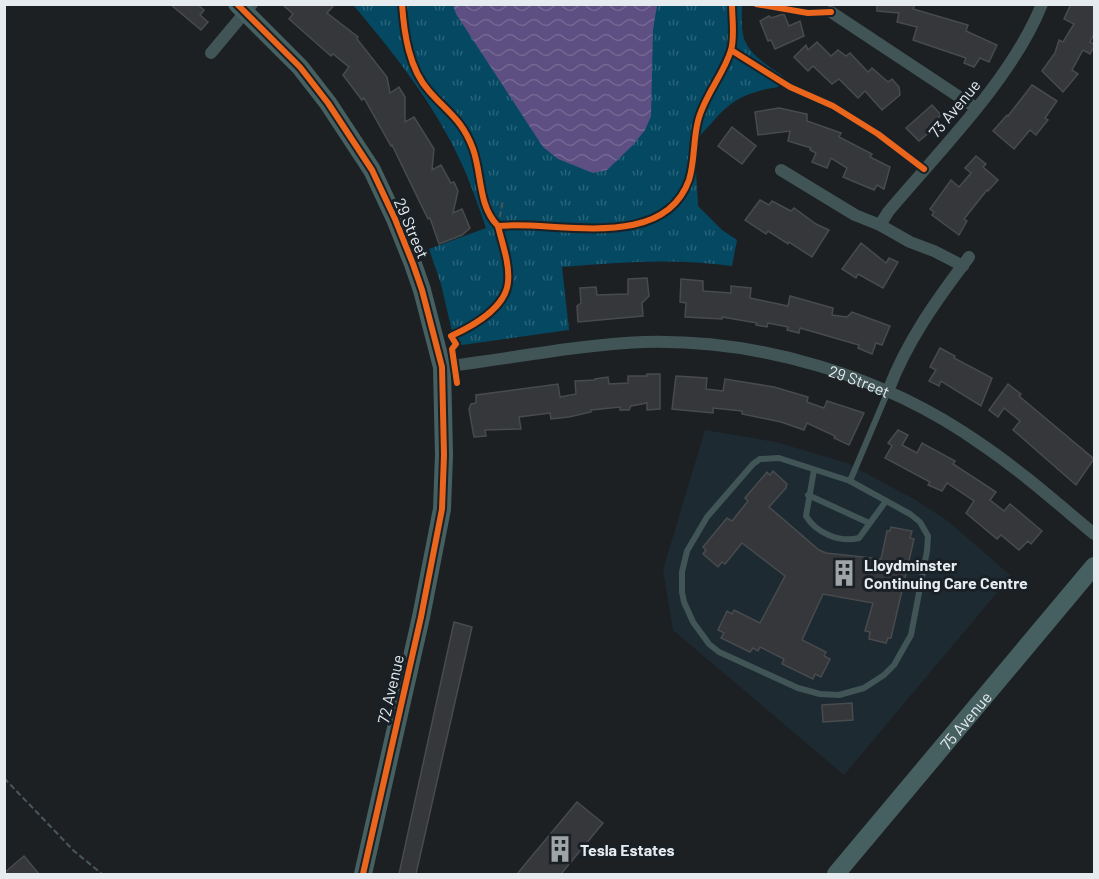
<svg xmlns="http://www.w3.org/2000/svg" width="1099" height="879" font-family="Barlow,sans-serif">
	<defs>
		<pattern id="park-tufts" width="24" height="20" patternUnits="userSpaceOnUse" patternTransform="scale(1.5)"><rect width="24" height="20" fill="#044862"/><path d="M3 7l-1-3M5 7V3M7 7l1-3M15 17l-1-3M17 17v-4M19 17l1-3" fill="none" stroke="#286379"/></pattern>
		<pattern id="water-waves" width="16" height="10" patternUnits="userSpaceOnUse" patternTransform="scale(1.5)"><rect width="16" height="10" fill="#5d4f81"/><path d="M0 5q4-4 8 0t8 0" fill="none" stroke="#746893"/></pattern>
	</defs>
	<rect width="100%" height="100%" fill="#1c2023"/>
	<path fill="#1d2a32" d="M705 430 776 442 847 463 914 499 948 521 1011 576 844 775 673 630 663 570Z"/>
	<path fill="url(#park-tufts)" d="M356 4 742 5C742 14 741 25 743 34 745 52 769 67 783 76L778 87C746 92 730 100 710 125 706 129 700 135 698 140 693 153 698 191 698 206L722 230 737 240 732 266C676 258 619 262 562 267L569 330 462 345 454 340 441 284 429 249 486 228C480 211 474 193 467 176 441 113 398 58 354 6Z"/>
	<path fill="url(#water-waves)" d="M453 5H657L653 30 651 116 645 130 633 145 607 170 593 173 558 159 543 147 456 14Z"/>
	<g fill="#35373a" stroke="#484b4e" stroke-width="1.5">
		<path d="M170 4H197L204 10 200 15 208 22 201 30Z"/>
		<path d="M282 4H335L327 13 358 37 357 39 387 77 390 93 399 87 405 97V122L414 117 434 149 432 170 441 165 451 183 454 182 458 191 453 213 462 209 470 228 462 235 439 244 430 218 428 219 392 145 391 146 364 98 362 100 343 75 349 67 333 54 331 56 289 19 293 14Z"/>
		<path d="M877 4H915L913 9 968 25 966 31 997 45 989 62 980 58 974 67 964 63 966 58 913 40 917 27 897 22 899 13 877 11Z"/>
		<path d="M1071 4H1095V32L1090 42 1095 45 1090 54 1083 50 1072 70 1078 74 1063 92 1042 71 1055 53 1059 40 1063 42 1074 24 1064 19Z"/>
		<path d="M784 14 789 26 800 21 804 36 775 49 771 40 768 41 760 21 769 16 771 18Z"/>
		<path d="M817 42 831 56 838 50 846 56 850 53 868 72 872 68 888 82 892 79 899 87 900 95 882 110 865 91 858 98 839 79 832 84 813 66 808 71 794 57 806 45 808 50Z"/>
		<path d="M1032 85 1057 101 1045 118 1048 120 1036 135 1030 130 1014 149 993 131 1007 115 1008 116Z"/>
		<path d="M932 105 941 115 935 121 938 125 919 141 906 128Z"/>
		<path d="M779 108 807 114V121L841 133 839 137 872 154 870 157 890 167 884 189 877 185 874 190 843 177 847 168 831 158 827 168 812 162 816 153 810 150 811 148 788 141 790 131 758 135 755 112Z"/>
		<path d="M732 127 756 146 742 164 718 146Z"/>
		<path d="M976 156 986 164 983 167 998 180 988 191 987 190 964 219 967 221 959 235 932 215 934 212 930 209 951 180 959 187 971 173 965 168Z"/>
		<path d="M760 200 769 205 772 201 791 211 794 208 816 224 829 230 812 257 789 242 788 244 768 231 766 234 745 220Z"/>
		<path d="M861 243 886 263 889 258 898 262 883 288 858 274 856 278 842 269Z"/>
		<path d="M647 278 649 296 642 303 643 316 578 322 577 306 581 303 580 288 596 287 597 295 628 294V279Z"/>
		<path d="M681 279 703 281V291L731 293V286L751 288 750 298 788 306 790 296 833 308 832 315 847 317 852 312 890 326 882 345 876 343 872 354 858 348 859 345 800 328 799 333 787 330 788 327 768 323 767 327 756 325 757 323 722 317V319L685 317 686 303 680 302Z"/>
		<path d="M940 348 955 356 954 358 992 378 981 406 941 381 939 386 929 381 936 370 930 367Z"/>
		<path d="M647 374H660V409L647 410V403L631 406 629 410H620V407L591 410V412L569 417 551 419 550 413 519 417 521 429 485 430 486 436 474 437 469 409 471 404 476 403V395L558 384 560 397 576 394 575 381 595 380V379L608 377 609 384 628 383V376H647Z"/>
		<path d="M676 376 707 378 706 389 723 391 725 379 774 387 808 397 807 402 824 408 827 401 864 413 849 445 834 438 835 436 807 423 804 430 781 422 742 414V411L713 408V413L672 409Z"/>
		<path d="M1008 384 1021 394 1019 396 1094 459 1076 485 1013 430 1020 421 1004 408 998 417 989 410Z"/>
		<path d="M898 430 908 435 902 445 917 453 922 443 955 461 953 464 996 492 990 500 1004 511 1010 504 1042 531 1031 544 1028 541 1019 550 1001 535 997 539 966 513 974 501 947 483 942 491 928 485 930 482 885 458 892 446 888 443Z"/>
		<path d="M773 471 787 484 786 488 769 507 819 550 826 553 881 559 887 531H890L891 527 912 531 910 538 914 539 891 638H888L886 643 869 639 870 632 865 631 873 603 823 594 802 640 826 652 824 656 830 659 821 677 815 674 813 679 782 664 784 659 760 647 758 651 753 648 750 652 721 638 724 633 718 630 727 611 732 614 734 610 760 623 785 576 742 543 725 564 722 562 718 567 703 554 706 550 703 547 727 518 732 521 748 501 745 498 767 472 770 475Z"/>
		<path d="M454 622 472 627 416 874H399Z"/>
		<path d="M852 703 853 720 823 722 822 705Z"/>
		<path d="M577 802 603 823 561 874H517Z"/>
		<path d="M24 856 39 874H4V873Z"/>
	</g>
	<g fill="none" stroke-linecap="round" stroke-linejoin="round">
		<g stroke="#4a5659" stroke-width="2" stroke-dasharray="6 3" stroke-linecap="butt">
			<path d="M498 226 503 200"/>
			<path d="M4 778 74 851 102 874"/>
		</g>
		<g stroke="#415557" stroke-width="6">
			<path d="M779 458 850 481 910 514 920 522 928 536 927 551 911 635 894 665 884 675 864 688 839 695 820 694 798 688 719 652 709 644 693 622 684 602 682 592V572L687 551 707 517 753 464 760 459Z"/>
			<path d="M814 470 806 516C816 533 840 543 859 538L886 501"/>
			<path d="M850 481 888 391"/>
			<path d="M808 495 869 523"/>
		</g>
		<g stroke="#415557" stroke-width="12">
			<path d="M831 12 976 108"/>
			<path d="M211 53 252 4"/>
			<path d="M781 170 855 215 880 225 910 242 934 251 963 266"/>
			<path d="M880 225 888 212C940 150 1012 79 1042 4"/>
			<path id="s1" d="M442 367C509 359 576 345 644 342 761 339 885 376 981 444 1021 471 1057 503 1094 534"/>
			<path d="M888 391C907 341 937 299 969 257"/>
		</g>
		<g stroke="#466062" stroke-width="18">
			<path d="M237 4 300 67 328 103 372 170 395 219 413 264 422 290 442 367 444 455 442 509 421 617 363 874"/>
			<path id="s2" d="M836 874 1094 566"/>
		</g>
		<defs>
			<g id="cycleway">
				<path d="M237 4 300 67 328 103 372 170 395 219 413 264 422 290 442 367 444 455 442 509 421 617 363 874"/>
				<path d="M402 4C404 33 409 69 429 91 447 112 462 119 473 149 482 174 478 206 498 226 555 220 663 253 689 180 695 161 693 140 698 121 704 96 724 74 731 50 735 37 732 18 732 4"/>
				<path d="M756 4 808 13 831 12"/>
				<path d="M731 50 790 87 833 106 878 134 924 169"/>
				<path d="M457 383 452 349 456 344 451 336C471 327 506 308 508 282 510 264 502 243 498 226"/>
			</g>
		</defs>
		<use href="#cycleway" stroke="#192126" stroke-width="10"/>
		<use href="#cycleway" stroke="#eb651d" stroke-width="6"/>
	</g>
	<defs>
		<symbol id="building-bare" viewBox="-9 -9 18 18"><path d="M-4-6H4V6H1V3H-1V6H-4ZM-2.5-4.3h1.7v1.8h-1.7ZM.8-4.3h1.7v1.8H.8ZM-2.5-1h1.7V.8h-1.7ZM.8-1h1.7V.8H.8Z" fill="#9fa4a7" stroke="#192126" stroke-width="2.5" paint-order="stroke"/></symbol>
	</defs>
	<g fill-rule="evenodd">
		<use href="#building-bare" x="825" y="554" width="38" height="38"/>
		<use href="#building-bare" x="541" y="830" width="38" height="38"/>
	</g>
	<g text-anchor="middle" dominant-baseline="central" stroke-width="6" stroke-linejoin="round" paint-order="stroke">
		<g font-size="16" fill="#e5ebee" stroke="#192126">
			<text transform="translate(954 108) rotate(-50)">73 Avenue</text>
			<text transform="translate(412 228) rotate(67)">29 Street</text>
			<text stroke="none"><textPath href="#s1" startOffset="424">29 Street</textPath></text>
			<text transform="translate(390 689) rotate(-77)">72 Avenue</text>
			<text stroke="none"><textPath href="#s2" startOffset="201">75 Avenue</textPath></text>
		</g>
		<g font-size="16" font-weight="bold" fill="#e5ebee" stroke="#192126" text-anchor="start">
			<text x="864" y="564">Lloydminster<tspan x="864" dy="18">Continuing Care Centre</tspan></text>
			<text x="580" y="849">Tesla Estates</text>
		</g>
	</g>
	<rect width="1099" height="879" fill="none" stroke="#e5ebee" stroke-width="12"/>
</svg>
